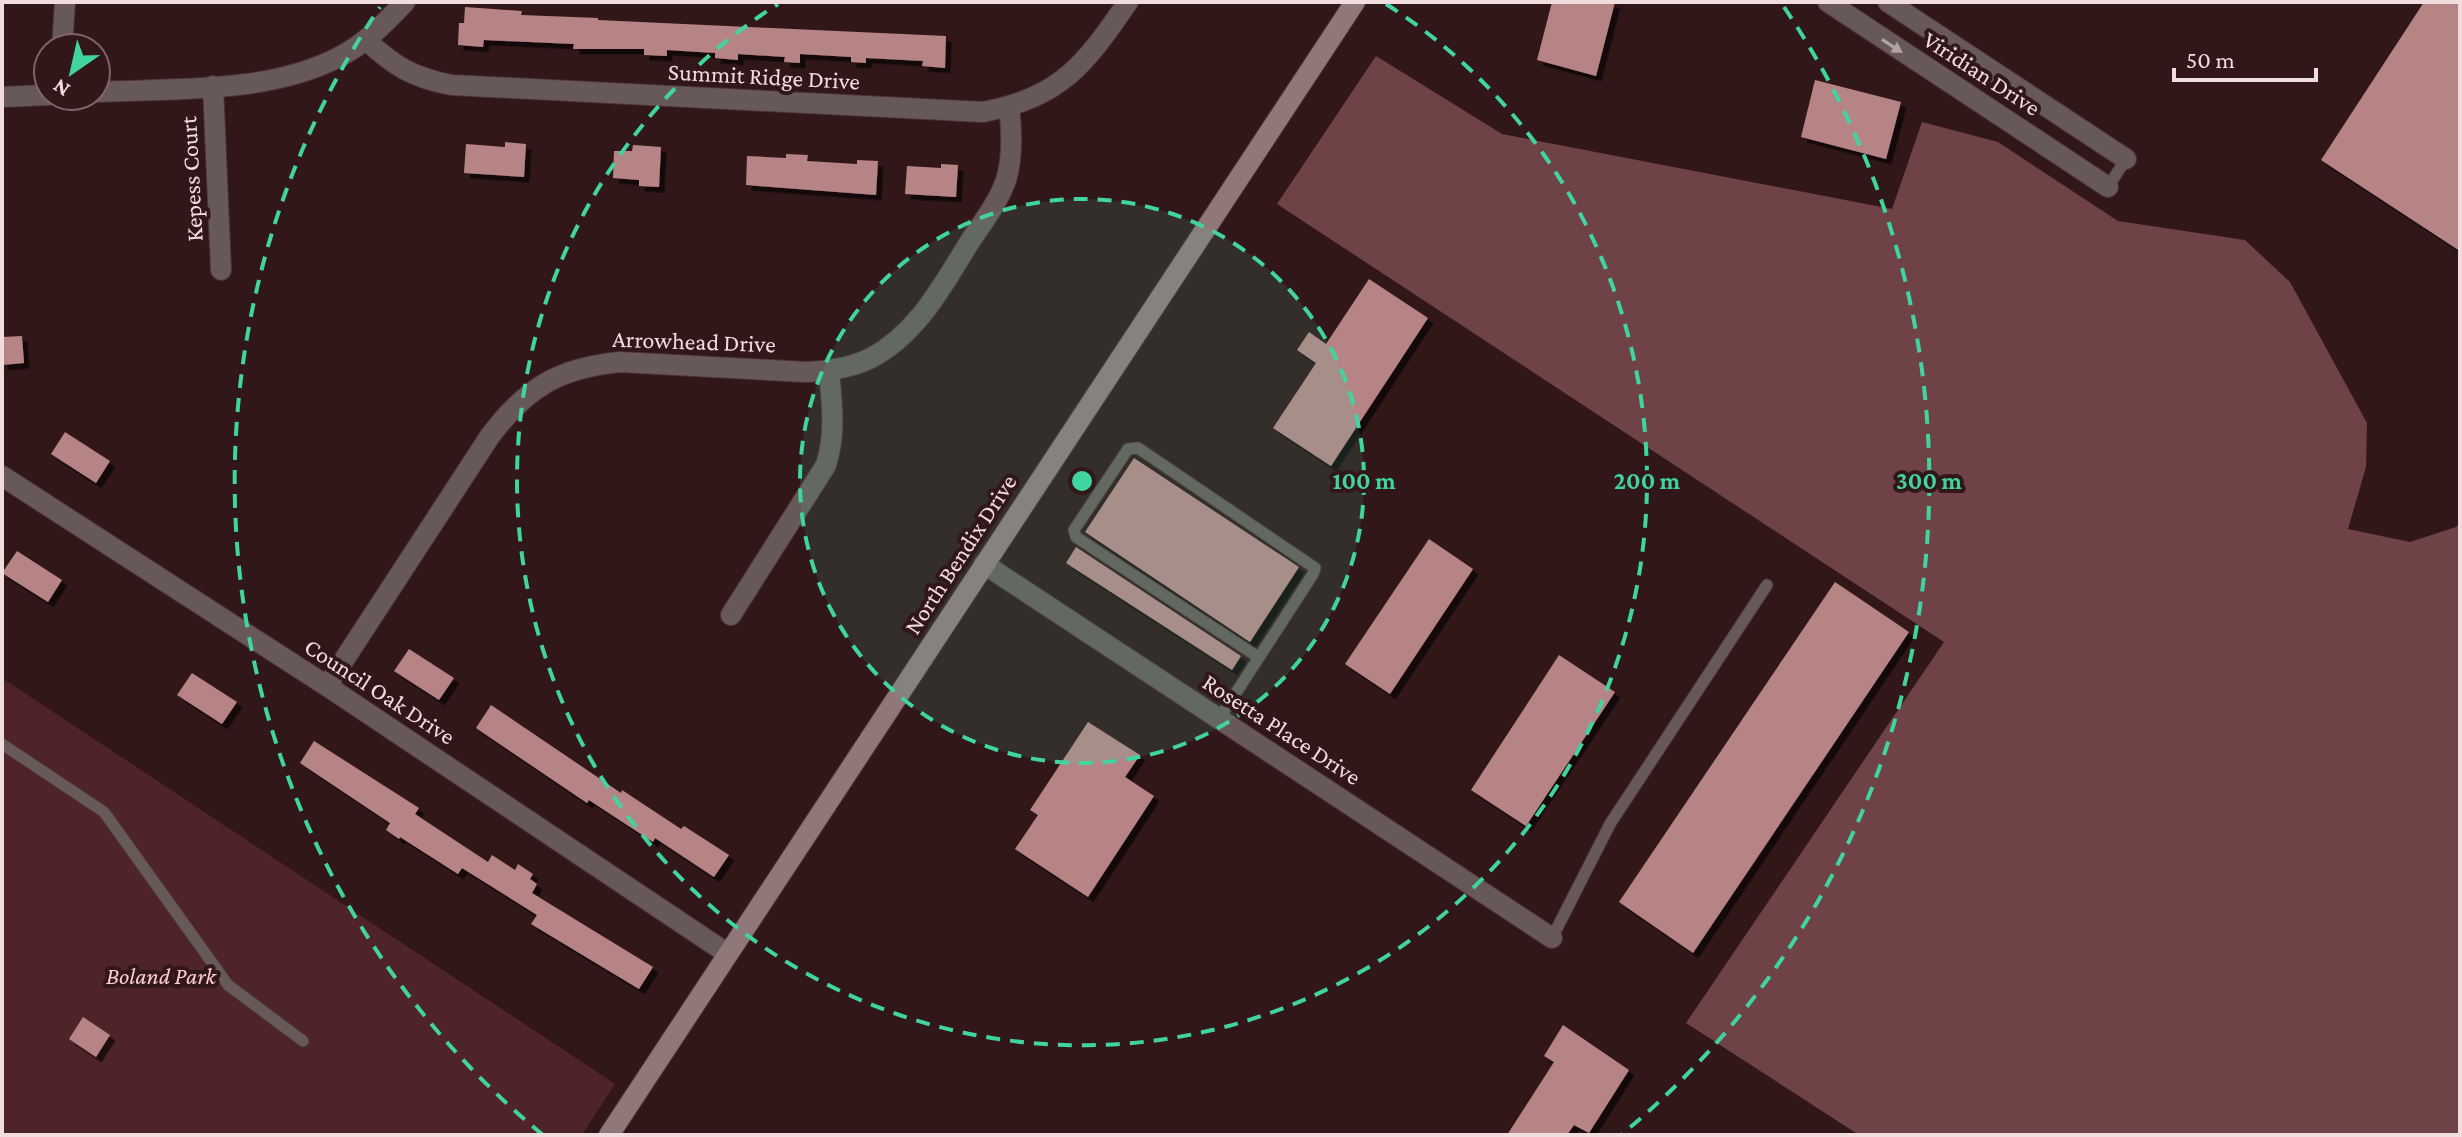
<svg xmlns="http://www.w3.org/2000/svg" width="2462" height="1137" font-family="'Crimson Pro',serif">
	<defs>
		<filter id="shadow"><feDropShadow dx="5.5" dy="5.5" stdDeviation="0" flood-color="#0009"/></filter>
	</defs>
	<rect width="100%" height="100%" fill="#321719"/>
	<path fill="#4e2428" d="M2 678 615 1084 582 1135H2Z"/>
	<path fill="#6f4245" d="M1376 56 1502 134 1892 209 1922 122 1998 142 2118 221 2245 240 2290 282 2367 423 2366 467 2348 529 2410 542 2456 527 2460 523V1135H1859L1686 1023 1944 642 1277 204Z"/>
	<g fill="#b78486" filter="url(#shadow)">
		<path d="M1552 2H1615L1596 76 1537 60Z"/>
		<path d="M2424 2H2460V251L2321 160Z"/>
		<path d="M465 7 522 11 521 15 598 18V20L946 36 945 68 922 66 923 61 866 58V63L851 62V57L800 54V63L784 62 785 57 738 54V60L715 58V53L667 50V56L644 55V49H573L574 44 484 40 483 47 458 45 459 23H464Z"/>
		<path d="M1815 80 1901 102 1886 159 1801 137Z"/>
		<path d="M505 142 526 144 524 177 464 173 466 144 505 147Z"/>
		<path d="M633 145 661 147 659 187 639 186V180L613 178 614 151H632Z"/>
		<path d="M786 154 808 155 807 161 857 164V160L878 161 876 195 746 185 747 156 786 158Z"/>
		<path d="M941 164 958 165 956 197 905 194 907 166 941 168Z"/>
		<path d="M1369 279 1428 318 1331 466 1273 428 1316 363 1297 350 1309 332 1326 344Z"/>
		<path d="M22 336 24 363 2 365V337Z"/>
		<path d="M65 432 110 461 96 483 51 454Z"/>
		<path d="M1134 458 1299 567 1250 642 1085 532Z"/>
		<path d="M1429 539 1473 569 1390 694 1345 664Z"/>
		<path d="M1076 547 1241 656 1232 670 1066 563Z"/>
		<path d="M17 551 62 580 48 602 2 573Z"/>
		<path d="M1835 582 1909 632 1693 953 1619 902Z"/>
		<path d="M409 649 454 678 439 700 394 671Z"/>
		<path d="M1559 655 1615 692 1526 826 1471 790Z"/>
		<path d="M192 673 237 702 222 724 177 695Z"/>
		<path d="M491 705 621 793 622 790 681 829 684 826 729 855 714 877 655 838 653 842 589 800 587 803 476 728Z"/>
		<path d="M1088 722 1140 755 1125 777 1154 796 1088 897 1015 849 1038 815 1030 810Z"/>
		<path d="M314 741 419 808 415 814 488 862 492 855 515 870 518 864 533 874 530 879 537 884 532 893 653 967 639 989 531 924 537 915 462 868 458 874 400 837 399 839 386 830 390 823 300 763Z"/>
		<path d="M83 1017 110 1035 96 1057 69 1039Z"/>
		<path d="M1563 1025 1629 1070 1589 1133 1574 1125 1567 1135H1507L1554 1062 1544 1056Z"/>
	</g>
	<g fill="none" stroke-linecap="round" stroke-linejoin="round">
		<defs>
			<g id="lane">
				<path d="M2108 187 2126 159"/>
				<path d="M1219 719 1313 574 1315 568 1138 448 1128 449 1074 530 1076 537 1258 657"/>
				<path d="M2 744 104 812 228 985 303 1041"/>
				<path d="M1552 938 1610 824 1767 585"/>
			</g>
			<g id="street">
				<path d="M1828 2 2108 187"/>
				<path d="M1888 2 2126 159"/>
				<path d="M366 40C394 66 413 78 452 85L983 112C1062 97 1085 64 1128 2"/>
				<path d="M62 48 65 2"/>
				<path d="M213 86 221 270"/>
				<path d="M96 92C174 88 268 94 339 57 365 44 385 23 405 2"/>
				<path d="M2 97 48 95"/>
				<path d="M2 476 327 686 728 954"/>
				<path d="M984 564 1552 938"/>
				<path d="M731 615 826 465C836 433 832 404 829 371"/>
				<path d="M327 686 490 436C527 387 559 368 620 362L806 372C829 371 851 368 871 358 918 333 942 286 969 243 982 223 998 203 1006 180 1013 157 1012 131 1009 107"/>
			</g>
			<path id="secondary" d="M609 1135 1355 2"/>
		</defs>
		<use href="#lane" stroke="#4d3334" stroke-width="13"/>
		<use href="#street" stroke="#4d3334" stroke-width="22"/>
		<use href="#secondary" stroke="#4d3334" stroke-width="22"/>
		<use href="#lane" stroke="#685959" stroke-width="11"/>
		<use href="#street" stroke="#685959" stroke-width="20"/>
		<use href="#secondary" stroke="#907879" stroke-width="20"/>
	</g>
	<defs><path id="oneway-solid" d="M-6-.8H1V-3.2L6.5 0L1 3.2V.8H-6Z" transform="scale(2)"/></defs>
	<use fill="#b3a2a2" href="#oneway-solid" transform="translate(1892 46) rotate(33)"/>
	<circle cx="1082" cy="481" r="282" fill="#40d4a1" fill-opacity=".12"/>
	<g fill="none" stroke="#40d4a1" stroke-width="4" stroke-dasharray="14 10">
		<circle cx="1082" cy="481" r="282"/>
		<path d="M1386 4A565 565 0 1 1 778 4"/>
		<path d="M543 1135A847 847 0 0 1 380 7M1784 7A847 847 0 0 1 1621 1135"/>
	</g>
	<g text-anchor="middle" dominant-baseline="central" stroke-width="8" stroke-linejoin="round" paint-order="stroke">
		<g font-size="24" fill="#f1dddd" stroke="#321719">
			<text transform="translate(1982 73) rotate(33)">Viridian Drive</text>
			<text transform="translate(764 76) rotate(3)">Summit Ridge Drive</text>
			<text transform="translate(191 179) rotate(-93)">Kepess Court</text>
			<text transform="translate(694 341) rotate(2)">Arrowhead Drive</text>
			<text transform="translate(960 554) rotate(-57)">North Bendix Drive</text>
			<text transform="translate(380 691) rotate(33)">Council Oak Drive</text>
			<text transform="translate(1282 729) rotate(33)">Rosetta Place Drive</text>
		</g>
		<g font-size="24" font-style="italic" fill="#fdccce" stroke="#321719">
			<text x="161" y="975">Boland Park</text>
		</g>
	</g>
	<circle cx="1082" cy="481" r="12" fill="#40d4a1" stroke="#321719" stroke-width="4"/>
	<g font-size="24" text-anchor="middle" font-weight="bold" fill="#40d4a1" stroke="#321719" stroke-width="8" stroke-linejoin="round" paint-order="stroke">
		<text x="1364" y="489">100 m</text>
		<text x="1647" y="489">200 m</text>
		<text x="1929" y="489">300 m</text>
	</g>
	<rect width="2462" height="1137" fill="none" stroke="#f1dddd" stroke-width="8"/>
	<g transform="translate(72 72) rotate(214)"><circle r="38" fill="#321719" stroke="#7e6667" stroke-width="2"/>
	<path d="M0-6L14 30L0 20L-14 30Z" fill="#40d4a1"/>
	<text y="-12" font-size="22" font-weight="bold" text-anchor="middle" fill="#f1dddd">N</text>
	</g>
	<path d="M2174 68v12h142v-12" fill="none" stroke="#f1dddd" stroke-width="4"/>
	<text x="2186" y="68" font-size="24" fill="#f1dddd" stroke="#321719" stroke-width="6" paint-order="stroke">50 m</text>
</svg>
